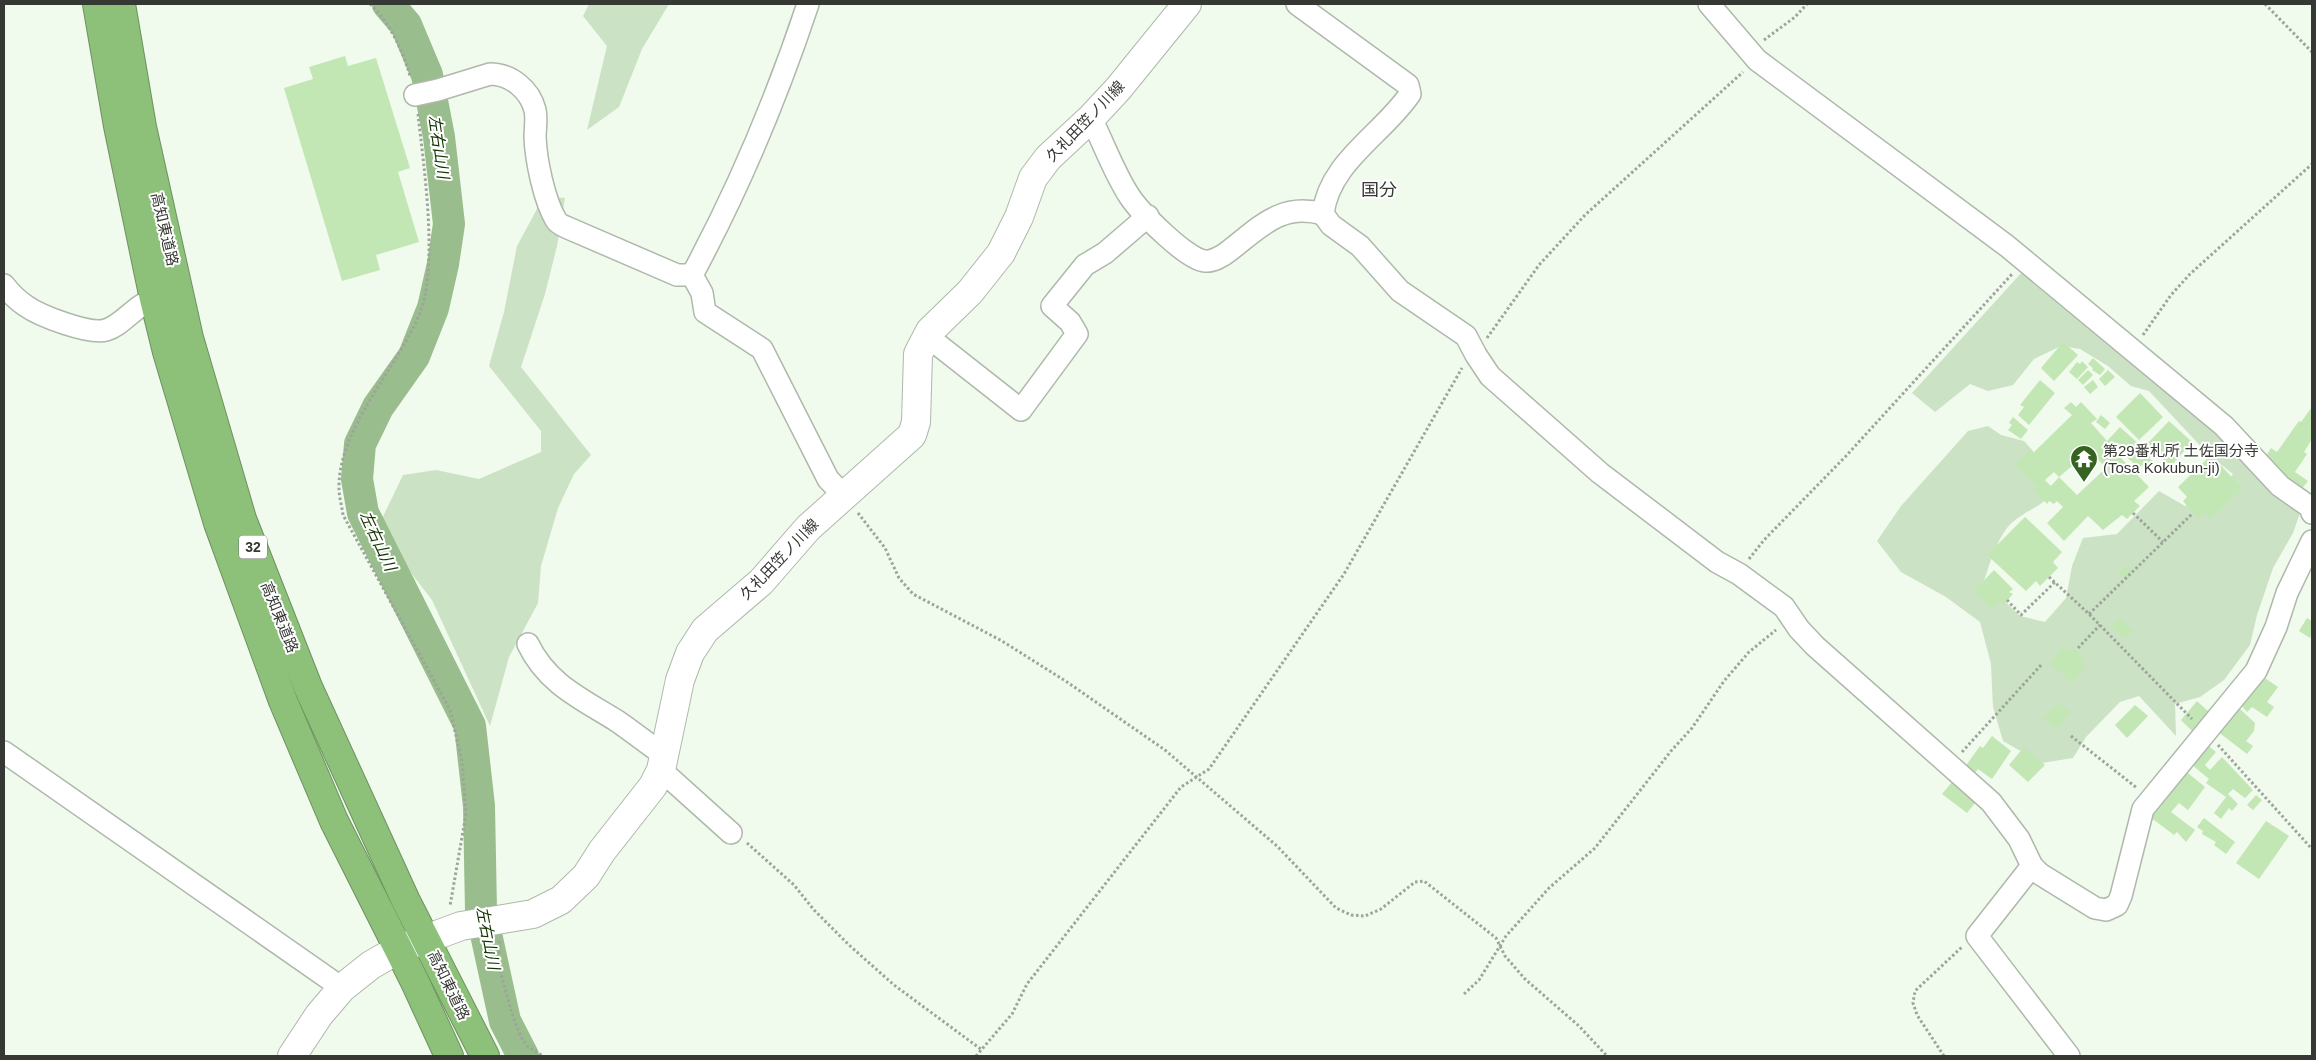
<svg xmlns="http://www.w3.org/2000/svg" width="2316" height="1060" font-family="Arial,'Noto Sans JP',sans-serif">
	<rect width="100%" height="100%" fill="#f0faed"/>
	<g fill="#cce2c4">
		<path d="M589 4H669L642 49 619 107 587 130 607 46 583 16Z"/>
		<path d="M544 196 565 198 557 246 545 294 521 367 591 455 574 474 558 508 541 566 538 603 509 657 490 726 432 600 377 529 403 475 436 470 479 479 541 452V431L489 366 504 312 517 246Z"/>
		<path d="M2023 271 2214 430 2300 513 2293 533 2273 568 2257 615 2250 645 2224 680 2200 697 2175 704 2176 736 2139 696 2120 702 2086 737 2073 758 2042 763 2003 741 1993 707 1991 664 1980 622 1946 597 1901 572 1877 541 1901 506 1968 431 1988 426 2001 435 2024 441 2033 451 2038 474 2053 493C2039 508 2029 509 2014 521 1999 532 1990 563 1984 581L2020 616 2045 622 2066 598 2072 566 2083 538 2117 534 2159 491 2185 506 2216 496 2233 474 2209 455 2149 391 2131 386 2108 366 2080 349 2061 346 2034 359 2013 385 1988 391 1970 384 1935 412 1912 393Z"/>
	</g>
	<g fill="none" stroke-linecap="round" stroke-linejoin="round">
		<path stroke="#99bd8c" stroke-width="32" d="M388 4 406 25 427 75 439 137 449 224 443 264 433 308 414 356 378 407 360 444 357 479 363 513 470 726 479 806 481 911 505 1021 523 1056"/>
	</g>
	<g fill="#c2e7b4" fill-rule="evenodd">
		<path d="M345 56 348 66 376 58 410 168 398 172 419 242 376 255 380 270 342 281 284 88 313 79 309 67Z"/>
		<path d="M2063 342 2078 355 2054 381 2041 368Z"/>
		<path d="M2093 358 2105 369 2100 375 2092 370 2093 368 2088 364Z"/>
		<path d="M2082 361 2088 367 2077 379 2069 372 2077 362 2080 364Z"/>
		<path d="M2088 370 2093 375 2083 385 2078 380Z"/>
		<path d="M2108 370 2115 377 2105 386 2099 379Z"/>
		<path d="M2040 380 2055 393 2029 425 2018 415 2024 407 2020 405Z"/>
		<path d="M2093 380 2098 387 2090 394 2084 387Z"/>
		<path d="M2140 393 2163 417 2139 440 2116 417Z"/>
		<path d="M2071 402 2076 407 2081 402 2097 419 2091 423 2107 441 2120 427 2152 456 2149 458 2154 462 2147 469 2142 465 2139 468 2122 453 2119 456 2149 487 2134 501 2140 506 2127 519 2122 515 2103 530 2088 516 2064 541 2047 523 2063 507 2057 501 2054 504 2049 501 2047 504 2033 489 2037 486 2015 465 2029 450 2032 454 2072 415 2064 408ZM2095 456 2106 468 2077 495 2059 477 2051 486 2045 480 2054 472 2059 477 2078 461 2084 467Z"/>
		<path d="M2312 407V439L2304 452 2307 454 2295 472 2308 481 2300 491 2264 459 2271 448 2277 452 2299 421 2301 422Z"/>
		<path d="M2101 415 2110 423 2105 429 2096 422Z"/>
		<path d="M2013 417 2028 430 2021 439 2008 430 2012 425 2009 423Z"/>
		<path d="M2169 421 2192 442 2171 466 2147 444Z"/>
		<path d="M2211 455 2243 489 2210 519 2206 513 2198 519 2183 501 2187 497 2178 487Z"/>
		<path d="M2025 517 2062 552 2053 562 2058 568 2040 586 2036 581 2026 591 1987 555Z"/>
		<path d="M2127 566 2134 573 2126 580 2119 573Z"/>
		<path d="M1994 570 2013 589 2009 592 2013 594 2003 605 1999 601 1993 609 1974 591Z"/>
		<path d="M2119 618 2133 630 2124 638 2111 627Z"/>
		<path d="M2307 618 2312 621V633L2310 638 2299 631Z"/>
		<path d="M2063 647 2068 652 2072 647 2084 657 2079 662 2086 668 2072 683 2050 663Z"/>
		<path d="M2259 674 2278 687 2267 702 2274 707 2267 717 2252 707 2247 712 2240 704Z"/>
		<path d="M2197 701 2209 712 2192 731 2181 720Z"/>
		<path d="M2058 703 2070 713 2056 729 2043 719Z"/>
		<path d="M2135 705 2148 716 2127 738 2115 725Z"/>
		<path d="M2239 708 2255 723 2254 731 2246 741 2253 746 2247 754 2217 731 2224 720 2228 724Z"/>
		<path d="M1992 736 2011 751 1992 779 1978 769 1974 774 1965 767 1980 746 1983 748Z"/>
		<path d="M2207 745 2216 752 2205 765 2210 770 2222 757 2253 790 2245 798 2233 789 2228 794 2238 804 2232 811 2229 808 2221 819 2214 813 2226 797 2206 783 2209 779 2191 764Z"/>
		<path d="M2024 747 2045 765 2028 782 2009 765Z"/>
		<path d="M2183 769 2205 787 2188 810 2179 803 2171 812 2195 830 2186 842 2177 832 2174 835 2150 817Z"/>
		<path d="M1956 777 1979 798 1967 813 1942 794Z"/>
		<path d="M2256 795 2262 800 2253 810 2247 805Z"/>
		<path d="M2204 818 2235 842 2226 854 2214 845 2216 842 2202 834 2203 831 2197 827Z"/>
		<path d="M2266 821 2289 836 2259 879 2236 863Z"/>
	</g>
	<g fill="none" stroke-linecap="round" stroke-linejoin="round">
		<defs>
			<g id="street">
				<path d="M808 4C777 97 739 188 692 275L702 293 705 312 762 349 828 479 844 496"/>
				<path d="M1297 4 1408 85 1410 94C1383 134 1329 162 1323 214L1331 225 1360 246 1400 291 1466 336 1476 355 1490 376 1600 473 1717 562 1739 574 1784 607 1799 629 1815 646 1991 802 2019 839 2032 866 2040 874 2095 908 2106 910 2117 905 2121 896 2143 809 2256 671 2276 627 2287 593 2312 541"/>
				<path d="M1709 4 1757 60 2007 246 2224 426 2280 486 2310 507 2312 513"/>
				<path d="M415 95 438 90 490 74C511 74 530 90 535 110 537 119 535 129 535 137 536 160 544 200 556 220 558 224 564 226 568 228L677 275H692"/>
				<path d="M1091 118C1104 144 1114 173 1130 197 1140 212 1187 260 1205 261 1212 262 1223 256 1229 251 1259 228 1281 202 1323 214"/>
				<path d="M4 285C11 294 17 300 26 306 40 316 90 335 106 330 123 325 135 305 154 299"/>
				<path d="M927 336 1021 410 1077 334 1070 322 1052 306 1085 265 1105 253 1148 216"/>
				<path d="M528 644C547 684 582 699 617 721 633 732 648 744 664 755"/>
				<path d="M4 752 342 988"/>
				<path d="M661 770 731 833"/>
				<path d="M2032 866 1977 936 2069 1056"/>
			</g>
			<path id="secondary" d="M292 1056 319 1015 342 988 371 965 399 949 461 926 533 914 561 900 586 876 602 851 653 786 661 770 680 680 690 653 705 630 761 582 808 528 912 435 916 422 918 354 930 331 970 292 1001 253 1019 217 1033 178 1048 158 1091 118 1118 89 1187 4"/>
			<g id="highway">
				<path d="M97 4 118 126 154 299 167 352 218 523 283 701 334 821 415 982 449 1056"/>
				<path d="M121 4 142 127 189 338 242 519 308 687 406 901 485 1056"/>
			</g>
		</defs>
		<use href="#street" stroke="#aeb8ab" stroke-width="24"/>
		<use href="#secondary" stroke="#aeb8ab" stroke-width="30"/>
		<use href="#highway" stroke="#6e9161" stroke-width="30"/>
		<g stroke="#9da49b" stroke-width="3" stroke-dasharray="2.5 2.5" stroke-linecap="butt">
			<path d="M370 4C389 21 403 51 410 76"/>
			<path d="M2265 4 2312 52"/>
			<path d="M1764 40 1795 17 1807 4"/>
			<path d="M418 114C424 168 435 243 425 296 421 315 411 332 402 348 378 390 338 439 339 489 339 497 342 506 343 515L450 710 462 761 466 814 450 906"/>
			<path d="M2143 335 2171 295 2190 274 2312 164"/>
			<path d="M1487 338 1539 265 1585 215 1743 72"/>
			<path d="M858 513 885 548 899 578 913 594 1002 641 1067 682 1165 750 1277 846 1336 908 1351 915 1365 916 1381 909 1415 882 1424 881 1496 938 1505 956 1525 979 1579 1026 1607 1056"/>
			<path d="M2133 513 2163 542"/>
			<path d="M1749 559 1764 540 1846 456 2013 273"/>
			<path d="M2049 577 2089 614 2192 719"/>
			<path d="M2007 600 2021 615 2055 582"/>
			<path d="M2089 614 2193 513"/>
			<path d="M2078 648 2100 625"/>
			<path d="M2071 736 2137 788"/>
			<path d="M2218 745 2312 849"/>
			<path d="M1962 752 2042 664"/>
			<path d="M747 843 794 885 814 910 849 945 894 985 982 1050"/>
			<path d="M500 941 498 964 513 1017 521 1037 528 1047 543 1056"/>
			<path d="M1464 994 1479 980 1506 936 1549 888 1595 848 1671 751 1692 728 1724 681 1749 652 1776 630"/>
			<path d="M976 1056 1012 1014 1027 984 1181 787 1209 769 1344 574 1462 368"/>
			<path d="M1944 1056 1917 1015 1913 1003 1915 991 1962 947"/>
		</g>
		<use href="#street" stroke="#fff" stroke-width="21"/>
		<use href="#secondary" stroke="#fff" stroke-width="28"/>
		<use href="#highway" stroke="#8dc17a" stroke-width="28"/>
	</g>
	<defs>
		<symbol id="temple-pin" viewBox="-11 -11 22 30"><path d="M0 17L-7.5 6A9.5 9.5 0 1 1 7.5 6Z" fill="#366322" stroke="#fff"/><path d="M0-6L5-2H3V0L6.5 2.5H4V6H1.5V3h-3V6H-4V2.5H-6.5L-3 0V-2H-5Z" fill="#fff"/></symbol>
	</defs>
	<g fill-rule="evenodd">
		<use href="#temple-pin" x="2068" y="443" width="32" height="43"/>
	</g>
	<g text-anchor="middle" dominant-baseline="central" stroke-width="4" stroke-linejoin="round" paint-order="stroke">
		<rect fill="#fff" stroke="#727470" stroke-width="1" x="239" y="535.5" width="28" height="23" rx="4"/>
		<g font-size="14" font-weight="bold" fill="#353833">
			<text x="253" y="547">32</text>
		</g>
		<g font-size="15" fill="#353833" stroke="#fff">
			<text transform="translate(1085 121) rotate(-46)">久礼田笠ノ川線</text>
			<text transform="translate(165 229) rotate(77)">高知東道路</text>
			<text transform="translate(779 559) rotate(-46)">久礼田笠ノ川線</text>
			<text transform="translate(280 617) rotate(68)">高知東道路</text>
			<text transform="translate(449 985) rotate(64)">高知東道路</text>
		</g>
		<g font-size="15" fill="#353833" stroke="#fff" text-anchor="start">
			<text x="2103" y="450">第29番札所 土佐国分寺<tspan x="2103" dy="17">(Tosa Kokubun-ji)</tspan></text>
		</g>
		<g font-size="16" font-style="italic" fill="#143603" stroke="#fff">
			<text transform="translate(439 147) rotate(82)">左右山川</text>
			<text transform="translate(378 541) rotate(65)">左右山川</text>
			<text transform="translate(488 938) rotate(79)">左右山川</text>
		</g>
		<g font-size="18" fill="#353833" stroke="#fff">
			<text x="1379" y="190">国分</text>
		</g>
	</g>
	<rect width="2316" height="1060" fill="none" stroke="#353833" stroke-width="10"/>
</svg>
